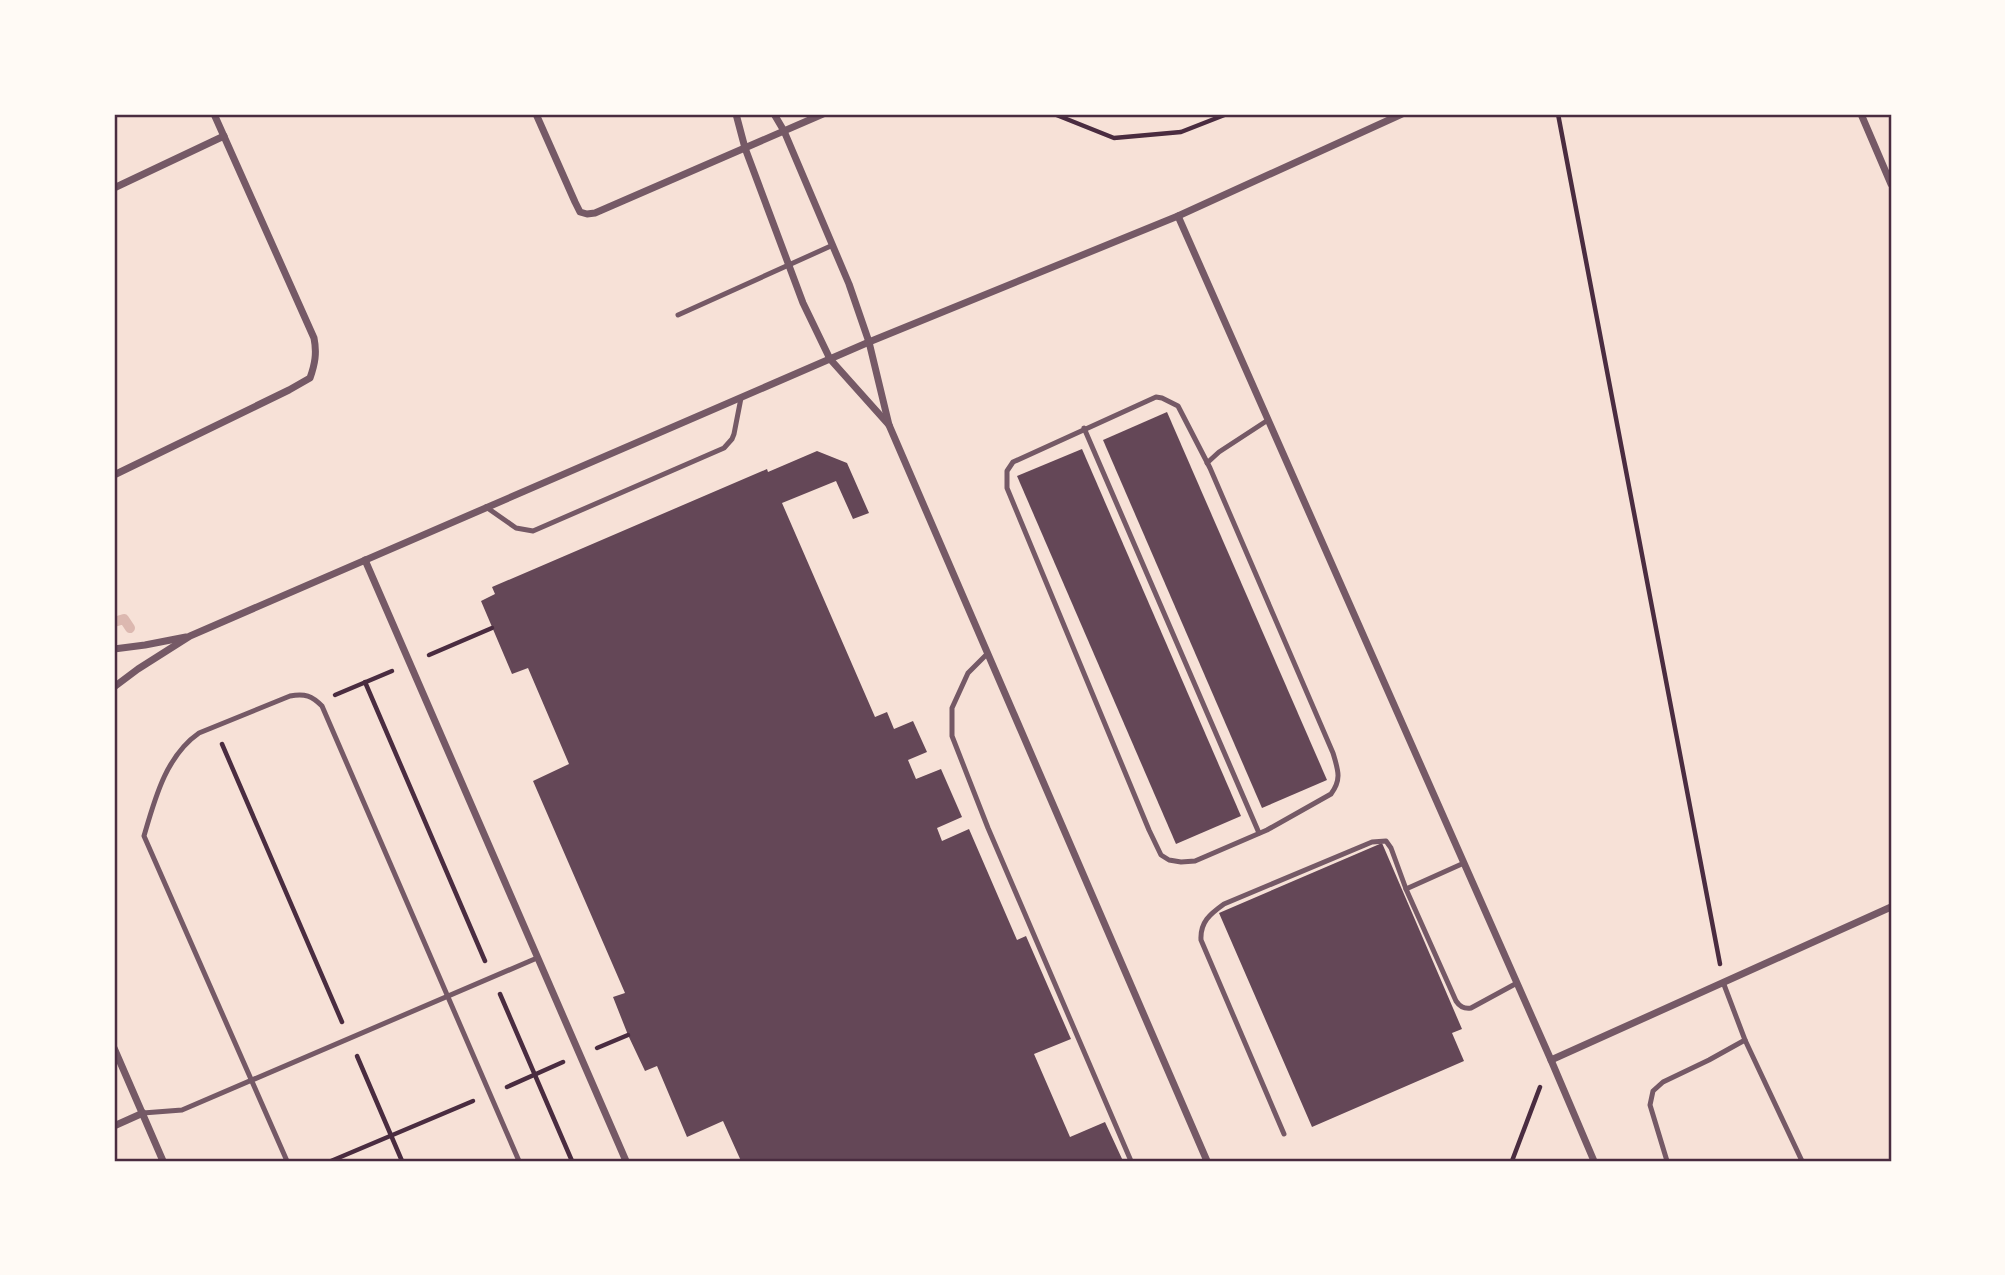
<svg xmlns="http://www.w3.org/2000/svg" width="2005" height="1275" font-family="'Playfair Display',serif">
	<rect width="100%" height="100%" fill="#f7e1d7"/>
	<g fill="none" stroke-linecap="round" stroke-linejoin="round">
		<path stroke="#dcb8b0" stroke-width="10" d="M114 622 124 619 130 628"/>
	</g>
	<g fill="#644757">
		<path d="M1167 412 1327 780 1262 808 1103 440Z"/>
		<path d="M1082 449 1241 816 1176 844 1017 476Z"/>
		<path d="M817 451 847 463 869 513 853 519 836 481 782 503 875 717 887 712 894 729 913 721 927 752 908 760 916 779 941 769 962 817 937 828 942 841 969 829 1017 940 1026 936 1071 1039 1034 1054 1070 1137 1105 1122 1123 1161H741L723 1121 687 1137 657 1066 645 1071 628 1035 613 997 625 993 533 781 569 764 528 668 512 674 481 601 495 594 492 587 767 469 768 472Z"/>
		<path d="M1382 843 1462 1029 1452 1033 1464 1061 1312 1127 1219 913Z"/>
	</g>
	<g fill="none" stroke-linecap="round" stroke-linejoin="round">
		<g stroke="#4a2c40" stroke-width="4.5">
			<path d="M1054 114 1114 138 1181 132 1227 114"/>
			<path d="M1558 114 1720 964"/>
			<path d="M429 655 492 628"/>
			<path d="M365 682 485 961"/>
			<path d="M335 695 392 671"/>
			<path d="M222 744 342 1022"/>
			<path d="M500 994 572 1161"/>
			<path d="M597 1048 628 1035"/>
			<path d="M357 1056 402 1161"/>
			<path d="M507 1087 563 1062"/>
			<path d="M331 1161 473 1101"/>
			<path d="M1512 1161 1540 1087"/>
		</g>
		<g stroke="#755966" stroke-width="5">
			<path d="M678 315 833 245"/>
			<path d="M1156 397 1162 398 1178 406 1210 468 1333 753C1338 770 1342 779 1331 794L1267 830 1195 861 1181 862 1169 860 1161 855 1149 830 1007 488V471L1013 462Z"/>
			<path d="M1084 428 1259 833"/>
			<path d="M1207 463 1219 452 1268 420"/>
			<path d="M486 507 516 528 533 531 724 448 732 439 734 434 741 398"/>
			<path d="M988 653 968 673 952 708V736L988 828 1131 1161"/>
			<path d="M1406 889 1464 863"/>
			<path d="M1745 1040 1802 1161"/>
			<path d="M143 1113 182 1110 537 958"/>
			<path d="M1284 1134 1201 940C1200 922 1210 914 1224 904L1372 842 1386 841 1391 848 1406 889 1456 1001C1460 1007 1464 1009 1471 1008L1517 983"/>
			<path d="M287 1161 144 836C155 798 166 756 199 733L290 696C305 693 312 696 322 706L519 1161"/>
			<path d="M1667 1161 1650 1105 1653 1091 1663 1082 1709 1060 1745 1040 1723 982"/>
		</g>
		<g stroke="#755966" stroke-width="7">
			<path d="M536 114 575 202 580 212 587 214 595 213 823 114"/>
			<path d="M736 114 745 148 803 303 830 359 889 425"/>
			<path d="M774 114 784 131 849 284 869 342 889 425 1207 1161"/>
			<path d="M1861 114 1891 184"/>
			<path d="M114 188 224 136"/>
			<path d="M1178 216 1551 1060 1594 1161"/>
			<path d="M114 475 289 390 310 378C315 364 317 353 314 338L214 114"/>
			<path d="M365 560 626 1161"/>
			<path d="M114 649 145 645 186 637"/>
			<path d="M114 687 138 669 190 636 869 342 1178 216 1402 114"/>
			<path d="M114 1048 163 1161"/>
			<path d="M1551 1060 1891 907"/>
			<path d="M114 1126 143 1113"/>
		</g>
	</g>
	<rect width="2005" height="1275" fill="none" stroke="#fffaf5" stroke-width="231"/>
	<rect x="116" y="116" width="1774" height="1044" fill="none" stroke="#4a2c40" stroke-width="2.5"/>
</svg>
